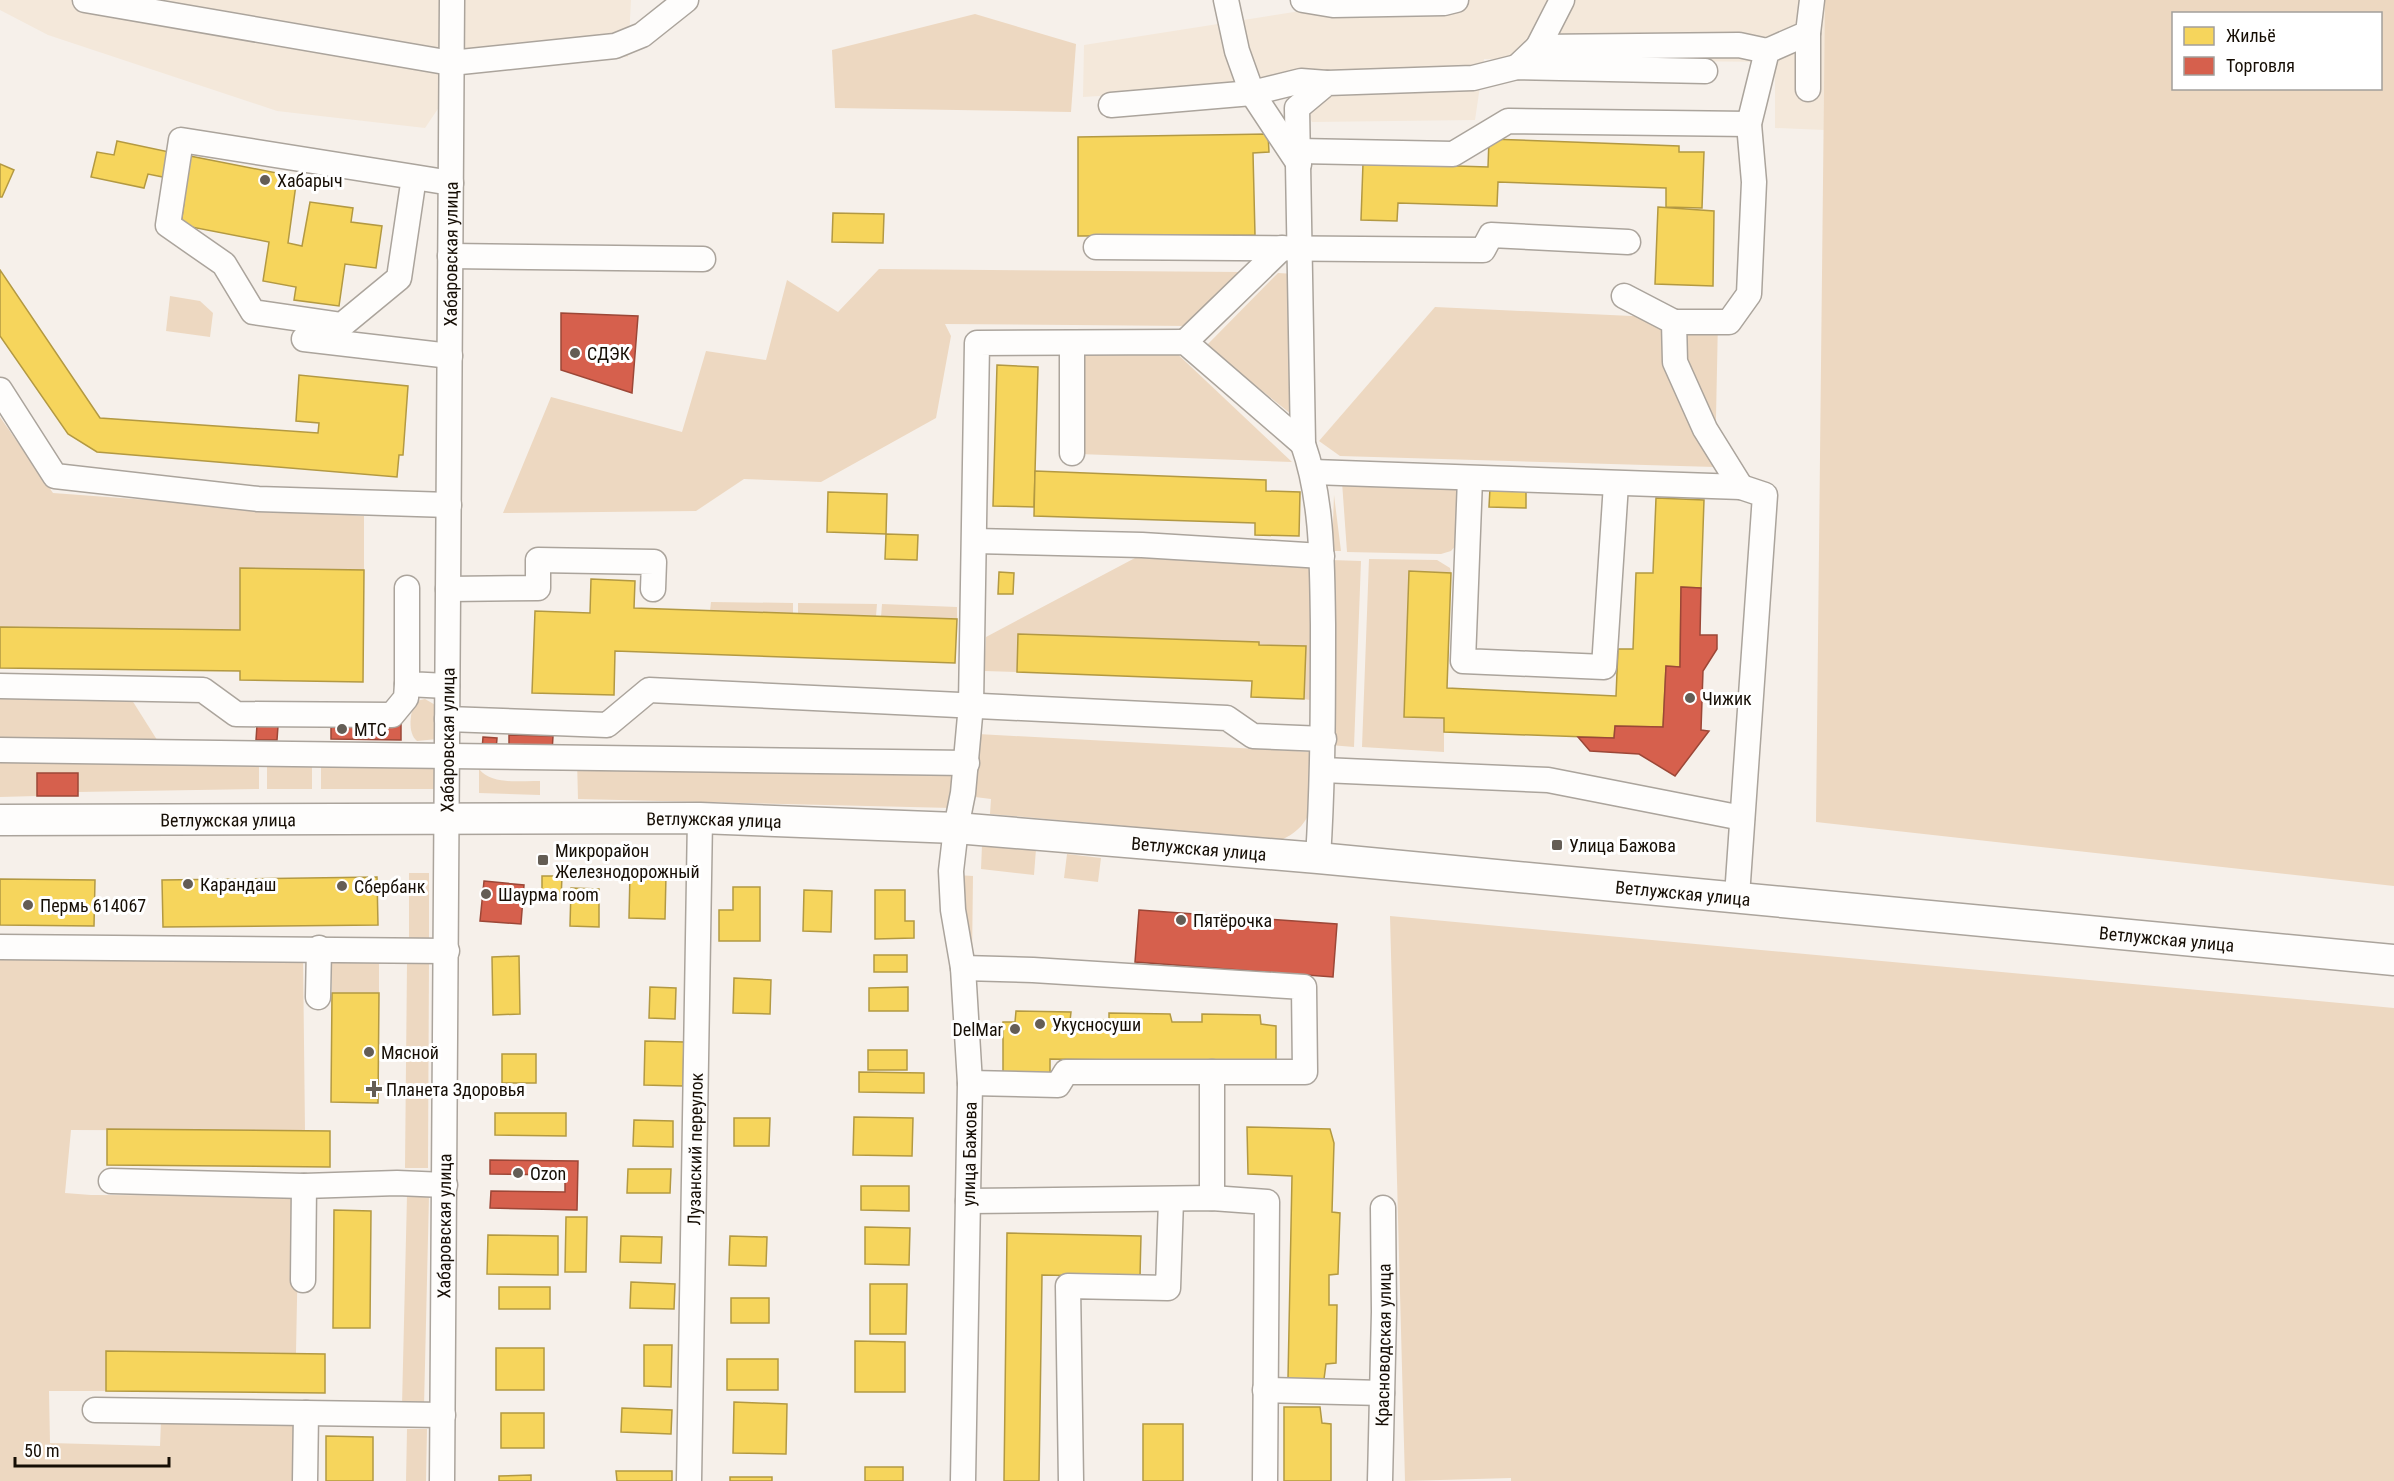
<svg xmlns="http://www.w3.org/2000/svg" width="2394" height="1481" font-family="'Roboto Condensed',sans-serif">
	<rect width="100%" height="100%" fill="#f6f0ea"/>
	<g fill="#f4e8da">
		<path d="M0 0H631L628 57 479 48 425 128 277 111 48 35 0 10Z"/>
		<path d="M1320 0H1826L1848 131 1775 128V62L1484 59 1475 120 1312 122 1292 84 1083 97 1084 45 1320 8Z"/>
	</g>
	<g fill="#edd8c1" fill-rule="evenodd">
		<path d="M1825 0H2394V886L1816 822ZM2174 14H2380V88H2174Z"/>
		<path d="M975 14 1076 44 1071 112 835 108 832 50Z"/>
		<path d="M879 269 1242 272 1188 326 945 324 951 336 936 418 821 482 744 479 696 511 503 513 551 397 682 432 706 351 766 360 787 280 838 312Z"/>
		<path d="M1278 273 1295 274 1291 414 1206 346Z"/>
		<path d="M170 296 200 301 213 313 210 337 166 331Z"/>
		<path d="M1435 307 1718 320 1715 467 1340 456 1319 441Z"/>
		<path d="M1169 346 1292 462 1079 454 1085 349Z"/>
		<path d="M0 417 53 493 364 516V570L241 568 240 630 0 627Z"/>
		<path d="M1342 482 1458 489 1457 544 1451 551 1441 554 1347 552Z"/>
		<path d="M1334 495 1341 551H1332Z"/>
		<path d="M1152 549 1314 559 1316 701 1304 699 1306 646 1259 645 1258 642 1018 634 1017 672 984 671 986 637Z"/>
		<path d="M1369 559 1437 560 1450 568 1451 573 1409 572 1404 716 1444 718V752L1362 747Z"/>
		<path d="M1331 560 1361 561 1354 747 1330 745Z"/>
		<path d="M711 602 793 603V614L710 611Z"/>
		<path d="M798 603 877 604 876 616 798 614Z"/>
		<path d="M882 604 957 607V619L881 617Z"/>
		<path d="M0 695 130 697 159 743 0 741Z"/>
		<path d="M425 699 437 706V739L417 741C407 733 410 711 416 701Z"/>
		<path d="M978 734 1313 752C1312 789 1321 823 1281 840L990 814 991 799 975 797Z"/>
		<path d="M0 758 259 760V789L78 792 77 773H37V796L0 797Z"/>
		<rect x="267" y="759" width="45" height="30"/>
		<rect x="321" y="760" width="113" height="29"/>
		<path d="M577 760 953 768 952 808 578 799Z"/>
		<path d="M479 769C493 786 520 780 540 781V795L479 793Z"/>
		<path d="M982 845 1036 849 1034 875 981 869Z"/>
		<path d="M1067 854 1101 858 1098 882 1064 878Z"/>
		<rect x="409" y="873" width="20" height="67"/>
		<path d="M957 875 973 876 972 959Z"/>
		<path d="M1390 916 2394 1008V1481H1511V1478L1405 1481Z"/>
		<path d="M0 953 303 954 305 1131 71 1130 65 1193 91 1195 299 1196 296 1353 107 1351 106 1391H49L50 1443 160 1446 161 1421 298 1423 297 1481H0Z"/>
		<rect x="332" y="956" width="47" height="37"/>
		<path d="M407 962 429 963 428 1168H405Z"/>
		<path d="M407 1195 429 1196 424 1407 402 1406Z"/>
		<path d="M407 1429H427L426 1481H406Z"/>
	</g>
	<g fill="#f6d55c" stroke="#b39942" stroke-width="1.5">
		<path d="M1268 134 1269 152 1253 153 1255 235 1078 236V137Z"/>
		<path d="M1489 139 1679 146V152H1704L1702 208 1666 207V188L1498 182 1497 206 1398 203 1397 221 1361 220 1363 163 1488 167Z"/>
		<path d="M117 141 174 153 168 178 148 174 144 188 91 177 97 152 114 155Z"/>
		<path d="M190 156 297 177 288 243 302 246 310 202 353 208 351 222 382 226 376 268 345 264 339 306 294 300 296 287 263 281 269 242 181 225Z"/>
		<path d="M0 164 14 170 2 197H0Z"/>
		<path d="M1658 207 1714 211 1713 286 1655 284Z"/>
		<path d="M833 213 884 214 883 243 832 242Z"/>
		<path d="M0 270 100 418 318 433 319 423 296 421 299 375 408 386 403 455H399L397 477 97 452 68 434 0 336Z"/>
		<path d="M997 365 1038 367 1034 507 993 506Z"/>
		<path d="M1035 471 1266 480V491L1300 492 1299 536 1255 535V523L1034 516Z"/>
		<path d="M1490 488 1526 489V508L1489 507Z"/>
		<path d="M828 492 887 494 886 534 827 532Z"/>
		<path d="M1656 498 1704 500 1701 588 1681 587 1680 667 1666 666 1663 727 1615 726 1614 738 1444 732V718L1404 717 1409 571 1451 573 1447 688 1616 696 1618 649H1633L1636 573H1653Z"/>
		<path d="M886 534 918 535 917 560 885 559Z"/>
		<path d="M240 568 364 570 363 682 240 680V671L0 668V627L240 630Z"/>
		<path d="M999 572 1014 573 1013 594H998Z"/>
		<path d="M591 579 635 581 634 608 957 619 955 663 615 651 614 695 532 693 535 611 590 613Z"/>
		<path d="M1018 634 1259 642V645L1306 646 1304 699 1251 697 1252 681 1017 672Z"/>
		<path d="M630 873 666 875 665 919 629 918Z"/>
		<path d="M542 876H562L561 900 542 899Z"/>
		<path d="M377 877 378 925 163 927 162 880Z"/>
		<path d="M0 879 95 880 94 926 0 925Z"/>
		<path d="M733 887H760V941H719V910H733Z"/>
		<path d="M571 888 599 889V927L570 926Z"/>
		<path d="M804 890 832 891 831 932 803 931Z"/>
		<path d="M875 890H905V921H914V938L875 939Z"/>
		<rect x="874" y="955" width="33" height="17"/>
		<path d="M519 956 520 1014 493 1015 492 957Z"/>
		<path d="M734 978 771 980 770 1014 733 1013Z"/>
		<path d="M650 987 676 988 675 1019 649 1018Z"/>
		<path d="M908 987V1011H869V988Z"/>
		<path d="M332 993H379L378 1103 331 1102Z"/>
		<path d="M1016 1011 1071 1012 1070 1021 1109 1020V1013L1170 1014 1172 1022H1202V1014L1260 1015 1261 1024 1276 1026V1062L1050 1059V1079L1003 1078V1022H1015Z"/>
		<path d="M645 1041 684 1042 683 1086 644 1085Z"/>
		<rect x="868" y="1050" width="39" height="20"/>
		<rect x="502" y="1054" width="34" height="29"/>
		<path d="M859 1072 924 1073V1093L859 1092Z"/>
		<path d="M495 1113H566V1136L495 1135Z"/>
		<path d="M854 1117 913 1118 912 1156 853 1155Z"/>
		<path d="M734 1118H770L769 1146H734Z"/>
		<path d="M634 1120 673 1121V1147L633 1146Z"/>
		<path d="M1247 1127 1330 1129 1334 1143 1332 1212 1340 1213 1338 1274 1329 1275V1305H1337L1336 1363 1326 1364 1324 1379H1288L1292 1176 1248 1174Z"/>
		<path d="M107 1129 330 1131V1167L107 1165Z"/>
		<path d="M628 1169H671L670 1193H627Z"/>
		<path d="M861 1186H909V1211L861 1210Z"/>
		<path d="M334 1210 371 1211 370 1328H333Z"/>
		<path d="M566 1217H587L586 1272H565Z"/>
		<path d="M865 1227 910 1228 909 1265 865 1264Z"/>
		<path d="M1007 1233 1141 1236 1140 1277 1042 1275 1039 1481H1004Z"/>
		<path d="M488 1235 558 1236V1275L487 1274Z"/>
		<path d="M621 1236 662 1237 661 1263 620 1262Z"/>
		<path d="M730 1236 767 1237 766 1266 729 1265Z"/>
		<path d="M631 1282 675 1284 674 1309 630 1308Z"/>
		<path d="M870 1284H907L906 1334H870Z"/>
		<rect x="499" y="1287" width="51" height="22"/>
		<rect x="731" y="1298" width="38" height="25"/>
		<path d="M855 1341 905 1342V1392H855Z"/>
		<path d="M644 1345H672L671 1387 644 1386Z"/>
		<rect x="496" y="1348" width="48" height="42"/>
		<path d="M106 1351 325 1354V1393L106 1391Z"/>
		<rect x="727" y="1359" width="51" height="31"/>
		<path d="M734 1402 787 1404 786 1454 733 1453Z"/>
		<path d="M1284 1407H1320L1322 1423 1331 1424V1481H1284Z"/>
		<path d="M622 1408 672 1410 671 1434 621 1432Z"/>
		<rect x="501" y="1413" width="43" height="35"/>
		<rect x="1143" y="1424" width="40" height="57"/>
		<path d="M326 1436 373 1437V1481H326Z"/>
		<rect x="865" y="1467" width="38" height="14"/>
		<path d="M616 1471H672V1481H617Z"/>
		<path d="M531 1475V1481H499V1476Z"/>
		<rect x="730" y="1477" width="42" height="4"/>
	</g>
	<g fill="#d6604d" stroke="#9c4737" stroke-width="1.5">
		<path d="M561 313 638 316 632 393 561 370Z"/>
		<path d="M1681 587 1701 588 1700 635H1717V649L1703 671 1701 730 1709 731 1675 776 1639 754 1590 751 1578 737 1614 738 1615 726 1663 727 1666 666 1680 667Z"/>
		<path d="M331 722 401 723V740L331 739Z"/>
		<path d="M257 725 278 726 277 740H256Z"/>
		<path d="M509 735 553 736 552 752 509 751Z"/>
		<path d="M483 737 497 738 496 751 482 750Z"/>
		<rect x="37" y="773" width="41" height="23"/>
		<path d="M484 881 524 885 521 924 480 921Z"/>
		<path d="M1139 910 1337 924 1333 977 1135 962Z"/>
		<path d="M490 1160 578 1161 577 1210 490 1208 491 1191 565 1192V1175L490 1174Z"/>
	</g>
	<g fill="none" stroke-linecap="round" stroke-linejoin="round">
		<defs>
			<g id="minor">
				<path d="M85 0 451 63 615 46 642 35 686 0"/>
				<path d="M1226 0 1237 51 1252 93 1299 164"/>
				<path d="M1303 0 1333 5 1444 3 1456 0"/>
				<path d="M1538 47 1562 0"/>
				<path d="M1517 67 1538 47 1739 45 1767 51"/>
				<path d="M1808 89V33"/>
				<path d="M1111 105 1252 93 1301 81 1327 83"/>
				<path d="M1299 151 1453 154 1508 121 1749 124"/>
				<path d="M414 177 399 278 342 325 253 312 224 264 168 225 181 140 414 177 451 183"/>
				<path d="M1096 247 1483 250 1491 235 1628 242"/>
				<path d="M450 256 703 259"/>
				<path d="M1624 296 1674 322 1675 362 1705 429 1741 487"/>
				<path d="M1674 322H1729L1749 294 1754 182 1749 124 1767 51 1808 33 1812 0"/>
				<path d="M304 339 450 356"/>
				<path d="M1185 342 1282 248"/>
				<path d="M1072 343V453"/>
				<path d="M0 390 55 476 258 499 449 505"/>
				<path d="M1313 472 1741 487 1765 495 1737 896"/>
				<path d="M1470 479 1463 661 1604 667 1616 484"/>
				<path d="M975 541 1142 545 1322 556"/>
				<path d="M407 588V684L447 686"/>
				<path d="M448 589 538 588V560L654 562 653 589"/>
				<path d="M0 686 203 690 236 714 392 715 406 698 407 684"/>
				<path d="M447 719 607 725 649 690 1227 718 1253 736 1324 739"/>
				<path d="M0 750 967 763"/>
				<path d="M1323 770 1548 780 1742 818"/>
				<path d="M1318 858C1323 780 1323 703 1323 625 1322 565 1323 501 1303 444L1297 108 1327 83 1473 78 1517 67 1705 71"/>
				<path d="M0 947 447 951"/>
				<path d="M963 968 1033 970 1304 987 1305 1072H1066L1058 1085 970 1083"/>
				<path d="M318 997 319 948"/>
				<path d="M111 1181 304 1186 397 1183 445 1185"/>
				<path d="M1212 1198V1072"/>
				<path d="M968 1201 1212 1198 1267 1202 1265 1481"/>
				<path d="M303 1280 304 1186"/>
				<path d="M1265 1390 1382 1393"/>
				<path d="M95 1410 443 1415"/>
				<path d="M305 1481 306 1413"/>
				<path id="s1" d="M442 1481 452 0"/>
				<path id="s2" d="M689 1481 700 818"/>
				<path id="s3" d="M963 1481 970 1083 963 968 953 910 951 871 956 828 963 793 971 705 977 343 1185 342 1303 444"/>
				<path d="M1071 1481 1068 1286 1168 1288 1171 1200"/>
				<path id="s4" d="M1380 1481 1384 1312 1383 1208"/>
			</g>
			<g id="major">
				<path id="s5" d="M0 820 700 818 956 828 1318 858 2394 960"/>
			</g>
		</defs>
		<use href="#minor" stroke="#aba49c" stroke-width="27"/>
		<use href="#major" stroke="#aba49c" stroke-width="33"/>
		<use href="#minor" stroke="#fefdfc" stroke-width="24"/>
		<use href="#major" stroke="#fefdfc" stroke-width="30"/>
	</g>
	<g fill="#645d55" stroke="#fff" stroke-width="2">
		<circle cx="265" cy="180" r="6"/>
		<circle cx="575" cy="353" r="6"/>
		<circle cx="1690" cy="698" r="6"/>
		<circle cx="342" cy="729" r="6"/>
		<rect x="1551" y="839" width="12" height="12" rx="3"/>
		<rect x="537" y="854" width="12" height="12" rx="3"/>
		<circle cx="188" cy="884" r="6"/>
		<circle cx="342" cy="886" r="6"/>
		<circle cx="486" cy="894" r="6"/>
		<circle cx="28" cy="905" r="6"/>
		<circle cx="1181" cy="920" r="6"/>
		<circle cx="1040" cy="1024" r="6"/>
		<circle cx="1015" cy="1029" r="6"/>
		<circle cx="369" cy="1052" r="6"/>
		<path d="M371 1080h6v6h6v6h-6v6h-6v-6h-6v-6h6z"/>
		<circle cx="518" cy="1173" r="6"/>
	</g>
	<g text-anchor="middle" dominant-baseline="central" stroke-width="6" stroke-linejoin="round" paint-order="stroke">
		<g font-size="18" fill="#160e05" stroke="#fff" text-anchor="start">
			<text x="277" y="180">Хабарыч</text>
			<text x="587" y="353">СДЭК</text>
			<text x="1702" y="698">Чижик</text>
			<text x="354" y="729">МТС</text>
			<text x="1569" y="845">Улица Бажова</text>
			<text x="555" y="850">Микрорайон<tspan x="555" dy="21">Железнодорожный</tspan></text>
			<text x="200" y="884">Карандаш</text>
			<text x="354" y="886">Сбербанк</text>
			<text x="498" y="894">Шаурма room</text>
			<text x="40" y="905">Пермь 614067</text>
			<text x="1193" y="920">Пятёрочка</text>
			<text x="1052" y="1024">Укусносуши</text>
			<text x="1003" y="1029" text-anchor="end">DelMar</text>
			<text x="381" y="1052">Мясной</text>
			<text x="386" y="1089">Планета Здоровья</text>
			<text x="530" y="1173">Ozon</text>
		</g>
		<g font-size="18" fill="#160e05" stroke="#fff">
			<text stroke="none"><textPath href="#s1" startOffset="1227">Хабаровская улица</textPath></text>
			<text stroke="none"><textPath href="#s1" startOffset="741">Хабаровская улица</textPath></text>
			<text stroke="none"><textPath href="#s5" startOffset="228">Ветлужская улица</textPath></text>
			<text stroke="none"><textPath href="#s5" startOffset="714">Ветлужская улица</textPath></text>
			<text stroke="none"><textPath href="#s5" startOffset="1200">Ветлужская улица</textPath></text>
			<text stroke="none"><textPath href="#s5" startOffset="1686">Ветлужская улица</textPath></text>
			<text stroke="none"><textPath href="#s5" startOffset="2172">Ветлужская улица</textPath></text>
			<text stroke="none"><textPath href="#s2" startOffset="332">Лузанский переулок</textPath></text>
			<text stroke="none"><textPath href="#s3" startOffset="327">улица Бажова</textPath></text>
			<text stroke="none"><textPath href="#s1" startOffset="255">Хабаровская улица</textPath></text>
			<text stroke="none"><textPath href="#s4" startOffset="136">Красноводская улица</textPath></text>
		</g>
	</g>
	<rect x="2172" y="12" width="210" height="78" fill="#ffffff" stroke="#a29f9b" stroke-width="1.5"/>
	<rect x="2184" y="27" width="30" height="18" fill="#f6d55c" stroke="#a29f9b" stroke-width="1.5"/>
	<text x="2226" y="42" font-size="18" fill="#160e05">Жильё</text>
	<rect x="2184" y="57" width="30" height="18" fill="#d6604d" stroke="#a29f9b" stroke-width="1.5"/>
	<text x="2226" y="72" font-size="18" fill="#160e05">Торговля</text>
	<path d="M15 1457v9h154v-9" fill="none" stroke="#160e05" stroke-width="3"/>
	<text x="24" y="1457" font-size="18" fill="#160e05" stroke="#ffffff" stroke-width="4.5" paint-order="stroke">50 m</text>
</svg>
